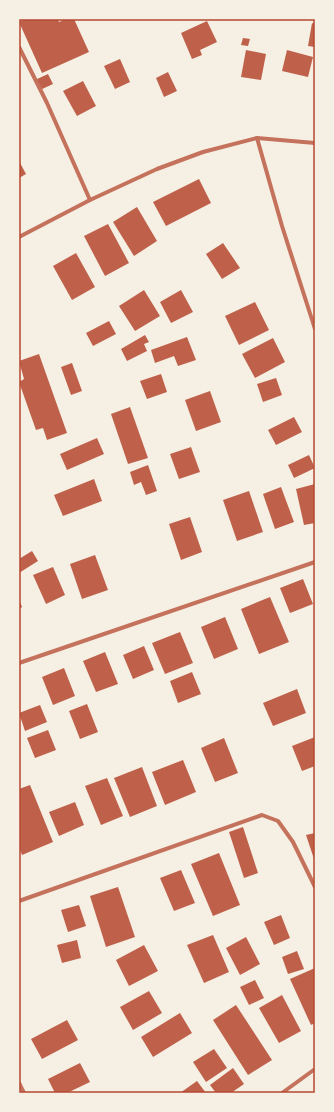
<svg xmlns="http://www.w3.org/2000/svg" width="334" height="1112" font-family="Arial,sans-serif">
	<rect width="100%" height="100%" fill="#f6efe4"/>
	<g fill="#bf614a">
		<path d="M25 19H58L59 22 66 19H74L89 52 42 73 19 22Z"/>
		<path d="M207 21 217 42 200 50 202 55 192 59 181 33Z"/>
		<path d="M312 23 315 24V47L308 46Z"/>
		<path d="M243 38 250 39 248 46 241 45Z"/>
		<path d="M246 50 266 54 261 80 241 77Z"/>
		<path d="M287 50 313 57 308 77 282 71Z"/>
		<path d="M120 59 130 82 115 89 104 66Z"/>
		<path d="M168 72 177 91 164 97 156 78Z"/>
		<path d="M48 74 53 84 40 90 35 80Z"/>
		<path d="M83 81 96 106 77 116 63 91Z"/>
		<path d="M19 161 26 174 19 178Z"/>
		<path d="M199 179 211 203 166 226 153 202Z"/>
		<path d="M137 207 157 241 134 256 113 222Z"/>
		<path d="M108 224 129 263 105 276 84 236Z"/>
		<path d="M223 243 240 268 222 279 206 254Z"/>
		<path d="M76 253 95 287 72 300 53 266Z"/>
		<path d="M144 290 160 316 135 331 119 306Z"/>
		<path d="M181 290 193 312 171 323 160 302Z"/>
		<path d="M255 302 269 330 239 345 225 316Z"/>
		<path d="M109 321 116 334 93 346 86 333Z"/>
		<path d="M145 335 149 342 144 344 147 351 127 361 121 349Z"/>
		<path d="M187 337 196 360 178 366 174 356 155 363 151 350Z"/>
		<path d="M273 338 285 362 255 378 242 354Z"/>
		<path d="M39 354 67 433 47 440 43 428 36 430 19 382 24 379 19 361Z"/>
		<path d="M72 363 82 391 71 395 61 367Z"/>
		<path d="M161 374 167 392 147 399 140 381Z"/>
		<path d="M276 378 282 395 263 402 257 384Z"/>
		<path d="M210 391 221 422 196 431 185 400Z"/>
		<path d="M130 407 148 458 128 464 111 414Z"/>
		<path d="M294 417 302 432 276 445 268 430Z"/>
		<path d="M97 438 104 454 67 470 60 454Z"/>
		<path d="M191 447 200 472 179 479 170 454Z"/>
		<path d="M309 455 315 468 294 478 288 465Z"/>
		<path d="M148 465 157 491 146 495 141 482 134 485 130 472Z"/>
		<path d="M94 479 102 501 63 516 54 495Z"/>
		<path d="M315 484V523L304 525 296 489Z"/>
		<path d="M281 487 294 522 275 529 263 494Z"/>
		<path d="M249 491 263 532 237 541 223 500Z"/>
		<path d="M190 517 202 552 181 560 169 524Z"/>
		<path d="M32 551 38 561 19 573V559Z"/>
		<path d="M95 555 108 590 82 599 70 564Z"/>
		<path d="M53 567 65 595 46 604 33 575Z"/>
		<path d="M303 579 313 604 290 613 280 588Z"/>
		<path d="M270 597 289 642 259 654 241 609Z"/>
		<path d="M19 599 22 607 19 609Z"/>
		<path d="M225 617 238 649 214 659 201 627Z"/>
		<path d="M180 632 193 663 165 674 152 643Z"/>
		<path d="M144 646 154 670 133 679 123 655Z"/>
		<path d="M105 652 118 684 96 692 83 661Z"/>
		<path d="M64 668 75 696 53 705 42 677Z"/>
		<path d="M192 672 201 694 178 703 170 681Z"/>
		<path d="M297 689 306 713 273 726 263 703Z"/>
		<path d="M87 704 98 732 80 739 69 711Z"/>
		<path d="M40 705 47 722 25 731 19 713Z"/>
		<path d="M48 730 56 750 35 758 27 738Z"/>
		<path d="M315 737V766L302 771 292 746Z"/>
		<path d="M224 738 238 773 215 782 201 748Z"/>
		<path d="M183 760 196 792 165 805 152 772Z"/>
		<path d="M142 767 157 806 130 817 114 778Z"/>
		<path d="M107 778 123 816 101 825 85 786Z"/>
		<path d="M30 785 53 842 22 855 19 847V789Z"/>
		<path d="M75 802 84 825 59 836 49 812Z"/>
		<path d="M243 827 258 873 244 878 229 832Z"/>
		<path d="M315 833V862L306 835Z"/>
		<path d="M219 853 240 905 213 916 191 864Z"/>
		<path d="M181 870 195 903 174 911 160 878Z"/>
		<path d="M118 887 135 937 106 947 90 896Z"/>
		<path d="M79 905 86 926 68 932 61 910Z"/>
		<path d="M281 915 290 938 274 945 264 922Z"/>
		<path d="M213 935 229 972 204 983 187 945Z"/>
		<path d="M246 937 260 964 240 975 226 948Z"/>
		<path d="M77 940 81 958 62 963 57 945Z"/>
		<path d="M144 945 158 971 129 986 116 960Z"/>
		<path d="M297 951 304 969 288 974 282 957Z"/>
		<path d="M315 968V1023L311 1025 290 979Z"/>
		<path d="M255 980 264 998 249 1005 240 987Z"/>
		<path d="M149 991 162 1013 133 1030 120 1007Z"/>
		<path d="M282 995 301 1031 279 1043 259 1008Z"/>
		<path d="M236 1005 272 1060 248 1075 213 1020Z"/>
		<path d="M180 1013 192 1033 153 1057 141 1037Z"/>
		<path d="M67 1020 78 1040 42 1059 31 1039Z"/>
		<path d="M214 1049 227 1068 206 1082 193 1062Z"/>
		<path d="M80 1063 90 1082 67 1093H55L48 1079Z"/>
		<path d="M233 1068 244 1084 231 1093H216L210 1085Z"/>
		<path d="M197 1081 206 1093H180Z"/>
	</g>
	<g fill="none" stroke-linecap="round" stroke-linejoin="round">
		<g stroke="#c5725c" stroke-width="4">
			<path d="M19 47 47 103 90 200"/>
			<path d="M257 138 282 226 315 329"/>
			<path d="M19 237 90 200 157 169 203 152 257 138 315 143"/>
			<path d="M19 663 315 562"/>
			<path d="M19 901 262 815 278 821 293 842 315 887"/>
			<path d="M19 1083 24 1093"/>
			<path d="M282 1093 315 1069"/>
		</g>
	</g>
	<rect width="334" height="1112" fill="none" stroke="#f6efe4" stroke-width="40"/>
	<rect x="20" y="20" width="294" height="1072" fill="none" stroke="#b5482f" stroke-width="1.5"/>
</svg>
